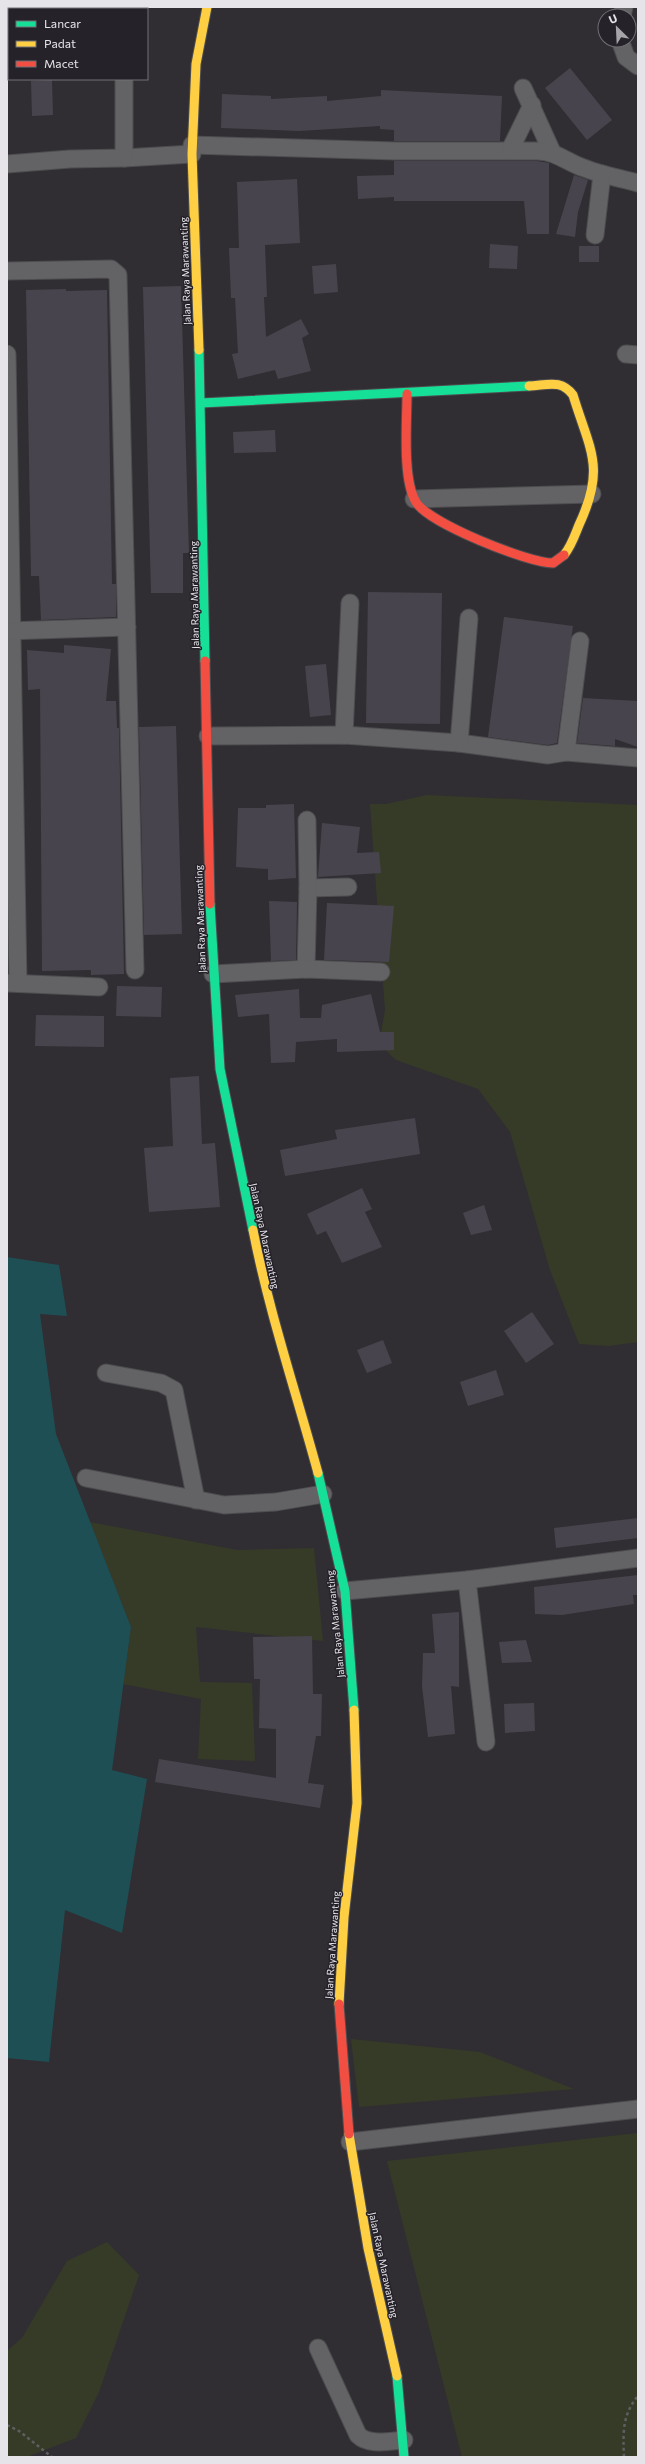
<svg xmlns="http://www.w3.org/2000/svg" width="645" height="2464" font-family="Commissioner,sans-serif">
	<rect width="100%" height="100%" fill="#302e32"/>
	<g fill="#363b28">
		<path d="M427 795 638 805V1342L609 1346 579 1344 550 1270 510 1132 478 1089 396 1060 379 1044 385 1010 370 804H386Z"/>
		<path d="M90 1522 237 1550 314 1548 323 1641 196 1627 200 1682 252 1683 255 1761 198 1759 201 1699 123 1684 131 1627Z"/>
		<path d="M351 2039 480 2052 574 2089 359 2107Z"/>
		<path d="M638 2133V2457H462L387 2161Z"/>
		<path d="M107 2242 139 2275 99 2392 76 2438 27 2457H7V2351L22 2338 67 2261Z"/>
	</g>
	<path fill="#1e4f55" d="M7 1257 59 1265 67 1316 40 1314 56 1434 131 1627 112 1770 147 1779 122 1933 65 1910 49 2062 7 2058Z"/>
	<g fill="#48444d">
		<path d="M570 68 612 120 587 140 545 88Z"/>
		<path d="M52 80 53 115 32 116 31 81Z"/>
		<path d="M381 90 502 96 500 141H394V130L380 129V126L299 131 221 128 222 94 271 96V99L327 96V101L381 96Z"/>
		<path d="M394 161H537L549 163V234H527L524 201H394V197L358 199 357 176 394 175Z"/>
		<path d="M574 175 588 180 578 212 575 237 556 234Z"/>
		<path d="M297 179 300 243 265 245 267 297H264L266 337 301 319 309 334 302 338 311 371 278 379 275 370 238 379 232 354 238 353 235 298H231L229 248H239L237 182Z"/>
		<path d="M490 244 518 246 517 269 489 268Z"/>
		<rect x="579" y="246" width="20" height="16"/>
		<path d="M336 264 338 292 314 294 312 266Z"/>
		<path d="M181 286 189 553H183V593H151L143 287Z"/>
		<path d="M66 289V291L107 290 112 584H116V617L41 620 39 576H31L26 290Z"/>
		<path d="M275 430 276 452 234 453 233 432Z"/>
		<path d="M368 592 442 593 440 724 366 723Z"/>
		<path d="M504 617 573 626 557 743 548 745 488 737Z"/>
		<path d="M64 645 111 649 106 701H116L117 728H119L124 974 91 975V970L42 971 40 689 28 690 27 650 64 653Z"/>
		<path d="M326 664 331 715 310 717 305 666Z"/>
		<path d="M583 698 638 701V747L615 739V746L577 743Z"/>
		<path d="M176 726 182 934 144 935 139 727Z"/>
		<path d="M294 804 296 878 268 880V869L236 867 238 808H266V805Z"/>
		<path d="M322 823 360 827 357 853 379 852 381 873 318 877Z"/>
		<path d="M269 901 297 902 296 960 271 961Z"/>
		<path d="M327 903 394 906 389 962 324 960Z"/>
		<path d="M117 986 162 987 161 1017 116 1016Z"/>
		<path d="M299 989 300 1018H321L322 1005 371 994 380 1032H394V1050L337 1052V1039L296 1042 295 1062 271 1063 269 1014 238 1017 235 995Z"/>
		<path d="M36 1015 104 1016V1047L35 1046Z"/>
		<path d="M199 1076 202 1144 215 1143 220 1207 149 1212 144 1148 173 1146 170 1078Z"/>
		<path d="M415 1118 420 1154 285 1176 280 1150 337 1139 335 1130Z"/>
		<path d="M362 1188 372 1209 365 1212 382 1247 342 1263 326 1231 317 1235 307 1214Z"/>
		<path d="M484 1205 492 1230 471 1235 463 1213Z"/>
		<path d="M532 1312 554 1344 526 1363 504 1331Z"/>
		<path d="M383 1340 392 1363 367 1373 357 1350Z"/>
		<path d="M496 1370 504 1395 468 1406 460 1382Z"/>
		<path d="M638 1518V1538L556 1548 554 1528Z"/>
		<path d="M638 1575V1595H633L634 1604 562 1615 535 1614 534 1587Z"/>
		<path d="M459 1612V1687L451 1686 455 1734 428 1737 422 1686 423 1653H435L432 1614Z"/>
		<path d="M312 1636 313 1694H322L321 1736H316L308 1783 324 1785 320 1808 155 1782 159 1759 276 1778V1729L259 1728 260 1679H254L253 1637Z"/>
		<path d="M526 1640 532 1662 502 1663 499 1642Z"/>
		<path d="M534 1703 535 1731 505 1733 504 1704Z"/>
	</g>
	<g fill="none" stroke-linecap="round" stroke-linejoin="round">
		<defs>
			<g id="street">
				<path d="M123 7V9"/>
				<path d="M622 16 624 7"/>
				<path d="M620 40 626 57 638 66"/>
				<path d="M7 61H9"/>
				<path d="M523 88 552 152"/>
				<path d="M192 145 396 151H538C558 152 566 162 584 168 601 175 620 178 638 183"/>
				<path d="M510 150 532 105"/>
				<path d="M124 158 192 154"/>
				<path d="M7 164 70 159 124 158V79"/>
				<path d="M595 235 602 174"/>
				<path d="M7 271 111 269 118 275 135 970"/>
				<path d="M7 354 18 983"/>
				<path d="M626 354 638 355"/>
				<path d="M414 499 592 494"/>
				<path d="M7 631 127 627"/>
				<path d="M344 735 350 603"/>
				<path d="M208 736 344 735 459 743 548 755 566 752 638 758"/>
				<path d="M459 743 469 618"/>
				<path d="M566 752 580 641"/>
				<path d="M308 888 348 887"/>
				<path d="M306 969 308 888 307 820"/>
				<path d="M213 974 306 969 381 972"/>
				<path d="M7 983 99 987"/>
				<path d="M106 1373 161 1383 174 1390 196 1500"/>
				<path d="M86 1478 224 1505 276 1502 323 1494"/>
				<path d="M467 1580 486 1742"/>
				<path d="M345 1591 467 1580 638 1558"/>
				<path d="M350 2142 638 2109"/>
				<path d="M318 2348 358 2435C369 2446 389 2441 404 2440"/>
			</g>
			<g id="fast">
				<path d="M199 350 205 661"/>
				<path d="M201 403 529 386"/>
				<path d="M210 904 220 1069 253 1230"/>
				<path d="M318 1473 345 1591 354 1710"/>
				<path d="M397 2376 404 2457"/>
			</g>
			<g id="slow">
				<path d="M199 350 192 154 196 64 207 7"/>
				<path d="M529 386C548 385 561 379 573 395 590 451 606 467 579 525 575 535 571 547 564 555"/>
				<path d="M253 1230C269 1312 296 1392 318 1473"/>
				<path d="M339 2004 344 1917 357 1803 354 1710"/>
				<path d="M349 2134 368 2248 397 2376"/>
			</g>
			<g id="jam">
				<path d="M407 394C407 421 402 480 416 502 428 523 528 563 553 563L564 555"/>
				<path d="M205 661 210 904"/>
				<path d="M339 2004 349 2134"/>
			</g>
		</defs>
		<use href="#street" stroke="#4d4c4f" stroke-width="19"/>
		<use href="#fast" stroke="#4d4c4f" stroke-width="11"/>
		<use href="#slow" stroke="#4d4c4f" stroke-width="11"/>
		<use href="#jam" stroke="#4d4c4f" stroke-width="11"/>
		<g stroke="#5f5e60" stroke-width="2.5" stroke-dasharray="3 3" stroke-linecap="butt">
			<path d="M7 2425 19 2431 52 2457"/>
			<path d="M624 2457C623 2433 622 2415 638 2396"/>
		</g>
		<use href="#street" stroke="#636265" stroke-width="17"/>
		<use href="#fast" stroke="#16e098" stroke-width="9"/>
		<use href="#slow" stroke="#ffcf43" stroke-width="9"/>
		<use href="#jam" stroke="#f24e42" stroke-width="9"/>
	</g>
	<g text-anchor="middle" dominant-baseline="central" stroke-width="3" stroke-linejoin="round" paint-order="stroke">
		<g font-size="10" fill="#e6e4e9" stroke="#25222a">
			<text transform="translate(185 271) rotate(-92)">Jalan Raya Marawanting</text>
			<text transform="translate(194 595) rotate(-91)">Jalan Raya Marawanting</text>
			<text transform="translate(200 919) rotate(-92)">Jalan Raya Marawanting</text>
			<text transform="translate(265 1236) rotate(78)">Jalan Raya Marawanting</text>
			<text transform="translate(335 1624) rotate(-96)">Jalan Raya Marawanting</text>
			<text transform="translate(332 1945) rotate(-86)">Jalan Raya Marawanting</text>
			<text transform="translate(384 2265) rotate(78)">Jalan Raya Marawanting</text>
		</g>
	</g>
	<rect width="645" height="2464" fill="none" stroke="#e6e4e9" stroke-width="16"/>
	<rect x="8" y="8" width="140" height="72" fill="#25222a" stroke="#727076"/>
	<rect x="16" y="21" width="20" height="6" fill="#16e098" stroke="#727076"/>
	<text x="44" y="28" font-size="12" fill="#e6e4e9">Lancar</text>
	<rect x="16" y="41" width="20" height="6" fill="#ffcf43" stroke="#727076"/>
	<text x="44" y="48" font-size="12" fill="#e6e4e9">Padat</text>
	<rect x="16" y="61" width="20" height="6" fill="#f24e42" stroke="#727076"/>
	<text x="44" y="68" font-size="12" fill="#e6e4e9">Macet</text>
	<g transform="translate(617 28) rotate(336)"><circle r="19" fill="#25222a" stroke="#727076"/>
	<path d="M0-3L7 15L0 10L-7 15Z" fill="#a6a4a9"/>
	<text y="-6" font-size="11" font-weight="bold" text-anchor="middle" fill="#e6e4e9">U</text>
	</g>
</svg>
